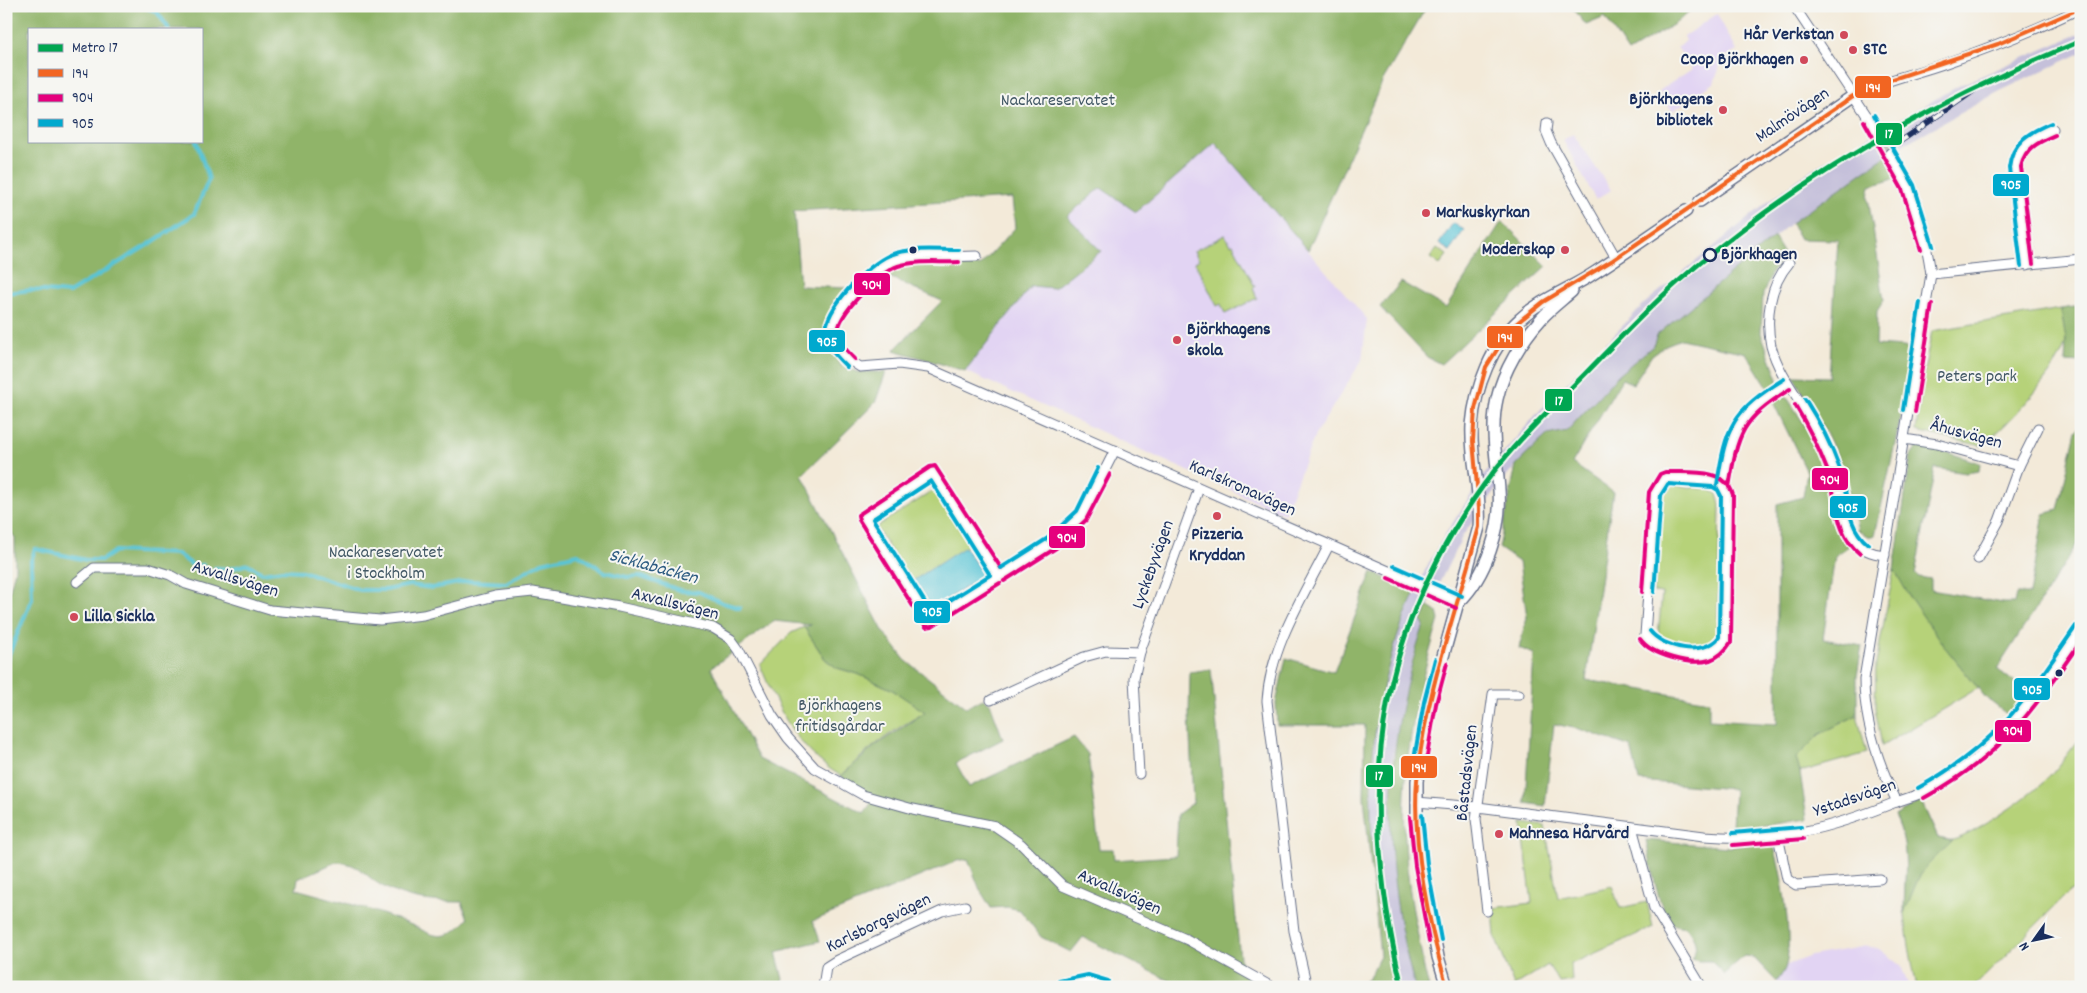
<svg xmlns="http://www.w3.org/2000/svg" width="2087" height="993" font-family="Dekko,sans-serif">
	<rect width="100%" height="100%" fill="#f6f6f2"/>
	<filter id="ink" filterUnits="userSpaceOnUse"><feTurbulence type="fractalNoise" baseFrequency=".02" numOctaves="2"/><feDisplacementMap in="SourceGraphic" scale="10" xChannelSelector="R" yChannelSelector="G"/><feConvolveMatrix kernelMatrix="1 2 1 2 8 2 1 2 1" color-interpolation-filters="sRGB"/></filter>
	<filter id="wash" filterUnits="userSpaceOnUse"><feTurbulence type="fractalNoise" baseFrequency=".0096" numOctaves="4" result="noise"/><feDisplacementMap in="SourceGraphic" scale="20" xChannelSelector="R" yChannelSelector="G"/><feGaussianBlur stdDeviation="1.12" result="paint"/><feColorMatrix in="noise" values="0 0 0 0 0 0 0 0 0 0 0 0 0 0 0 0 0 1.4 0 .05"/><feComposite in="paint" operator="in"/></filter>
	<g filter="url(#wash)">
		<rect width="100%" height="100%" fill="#f3ead9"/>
		<g fill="#e2d4f3">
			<path d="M1717 14 1737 51 1723 58 1714 83 1672 111 1659 91 1692 69 1677 47 1686 41 1684 36Z"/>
			<path d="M1573 134 1611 190 1596 200 1563 140Z"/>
			<path d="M1215 143 1367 319 1362 360 1315 435 1284 514 965 371 1031 286 1101 251 1067 217 1101 188Z"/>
			<path d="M1867 946 1879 949 1901 966 1909 987H1782L1777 982 1787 965 1811 956Z"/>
		</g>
		<path fill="#c5c0da" d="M2081 33V53L2000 91 1906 143 1791 223 1657 335 1653 346 1618 375 1567 431 1547 435 1516 465 1492 495 1463 535 1428 606 1422 621 1424 625 1413 657 1402 703 1391 768V857L1402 927 1415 987H1396L1373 874 1370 825 1375 734 1383 682 1401 624 1426 568 1444 536 1484 475 1541 409 1644 304 1769 201 1812 169 1962 84Z"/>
		<g fill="#b6d279" stroke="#68806c">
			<path d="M1225 235 1231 245 1233 244 1255 287 1253 288 1257 298 1225 314 1221 304 1217 306 1195 262 1199 260 1194 251Z"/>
			<path d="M1437 248 1447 255 1440 265 1430 258Z"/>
			<path d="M2061 309C2062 318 2066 329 2066 339 2065 366 2003 429 1982 446L1916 431 1923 376 1932 331Z"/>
			<path d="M1675 485 1710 490 1717 494 1720 504 1717 638 1711 648 1705 651 1663 643 1658 636 1662 593 1653 592 1661 497 1666 487Z"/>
			<path d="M936 489 971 544 911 582 876 527Z"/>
			<path d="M1894 569C1918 612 1947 650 1978 688L1882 746 1875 709 1876 664Z"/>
			<path d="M804 627 825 659 837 668 858 674 891 689 926 712C895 728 865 751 841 776 797 750 779 711 760 665L791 633Z"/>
			<path d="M1857 715 1867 753 1800 772 1795 758 1820 734Z"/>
			<path d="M2081 738V894L2071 890 1974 987H1917C1912 963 1907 939 1905 915 1902 879 1913 851 1895 816L1921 801 1938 838C1943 839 1949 841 1953 840 1975 835 2037 791 2052 774 2063 762 2070 749 2081 738Z"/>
			<path d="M1522 823 1545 826 1558 898 1612 886 1620 908 1647 902 1653 927 1571 964 1572 981 1560 983 1548 965 1514 986 1495 936 1493 908 1532 903Z"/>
		</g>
		<g fill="#90b469" stroke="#567264" fill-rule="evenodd">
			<path d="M6 6H1427L1383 80 1308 250 1215 143 1136 212 1101 188 1067 216 1101 251 1054 288 1031 286 965 371 894 350 942 301 883 274 902 262H957L980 266 1015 228 1012 198 794 211 800 286 847 288 832 306 828 343 840 365 857 372H886L875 403 802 475 883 631 905 660 966 707 983 699 990 703 1003 739 956 763 969 787 1074 737 1088 754 1099 849H1113L1114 860 1176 856 1178 814 1193 803 1189 714 1190 672 1211 669 1241 968 1272 983 1290 986 1305 980 1319 981 1322 987H1182L1083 937 1071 952 1041 937 1020 910 1007 907 991 908 980 890 968 859 957 861 813 921 820 941 776 952 785 987H6V605L15 570V538L6 525ZM29 29H201V141H29ZM774 621 811 625 804 627 825 659 837 668 858 674 891 689 925 712 875 746 841 776 872 802 864 813 759 759 711 668ZM336 862C362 863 365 878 386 888 410 901 435 902 462 902L468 919C462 925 455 933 446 935 435 938 424 931 414 926 376 910 336 900 296 889L298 879Z"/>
			<path d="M1571 6H1695L1676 23 1628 52 1605 17 1586 25Z"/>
			<path d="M1886 156 1897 178 1870 186 1868 197 1884 300 1877 311 1876 345 1916 348 1875 535 1867 537 1858 530 1843 468 1826 432 1793 376 1829 377 1838 240 1800 239 1791 223Z"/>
			<path d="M1502 221 1547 266 1441 364 1427 357 1380 307 1401 282 1446 308Z"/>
			<path d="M1774 237 1784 254 1772 272 1763 294 1761 333 1779 382 1769 390 1746 353 1681 339 1666 345 1652 355 1633 384 1622 379 1572 463 1613 492 1586 680 1709 701V720L1777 724V504L1803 497 1807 472 1773 402 1784 397 1788 399C1804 423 1819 448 1828 475 1835 497 1836 525 1850 545L1835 556 1823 639 1862 646 1857 676V715L1820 734 1796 758 1800 772 1807 819 1768 825 1732 827 1734 789 1639 781 1631 747 1579 729 1554 724 1545 806 1525 803 1534 654 1519 648 1527 617 1519 562 1499 548 1516 465 1547 435 1567 431 1618 375 1653 346 1657 335Z"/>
			<path d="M2081 306V363L2065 362 2066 340 2061 309Z"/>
			<path d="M2081 424V538L1997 669 2028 693 2008 715 1986 698 1943 645 1909 596 1894 569 1911 456 1918 446 1937 449 1980 463 1979 471 1966 473 1935 468 1915 574 1919 577 1931 579V590L2003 603H2014L2016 594H2030L2044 514 2058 510 2076 431Z"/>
			<path d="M1372 572 1415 592C1357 722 1362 851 1396 987H1356L1369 978 1380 956 1364 797 1365 725H1277L1276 703 1286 658 1334 672Z"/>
			<path d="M1428 606 1437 612 1439 620C1405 730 1393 817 1417 931 1421 949 1423 969 1429 987H1415C1380 864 1383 745 1424 625L1422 621Z"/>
			<path d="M1921 801 1938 838 1952 841 1927 866 1918 879 1904 913C1904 880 1911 847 1895 816Z"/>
			<path d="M1646 840 1729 847 1772 842C1782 865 1793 942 1786 965 1785 971 1780 977 1777 982L1753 957 1744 956 1724 974 1711 961H1698L1691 959C1700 947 1694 938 1686 927 1681 926 1676 926 1672 923 1658 911 1650 858 1646 840Z"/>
		</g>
		<g fill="#59c4d5" stroke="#3a7a9a">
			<path d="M1453 223 1464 230 1450 251 1439 244Z"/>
			<path d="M965 547 984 576 932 608 914 580Z"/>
		</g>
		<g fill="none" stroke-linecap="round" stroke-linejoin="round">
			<g stroke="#59c4d5" stroke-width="4">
				<path d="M142 6 157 12 169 29"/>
				<path d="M201 52V75"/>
				<path d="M6 293 31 290 69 293 151 243 194 214 209 179 196 141"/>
				<path d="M215 568 230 569 248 564 262 573 282 570 302 571 360 590H386L410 585 432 588 469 581 506 583 542 562 578 554 605 572 627 577 639 576 682 591 699 592 723 603 740 608"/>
				<path d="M6 661 32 599 31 561 35 549 86 560H102L115 551 177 554 194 566 203 565"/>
			</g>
		</g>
	</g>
	<g filter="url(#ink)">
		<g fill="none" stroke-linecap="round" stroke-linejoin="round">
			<path stroke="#c8c5c0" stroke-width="9" stroke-dasharray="9 4.5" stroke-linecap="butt" d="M1877 131 1890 153"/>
			<defs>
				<g id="minor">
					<path d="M1794 6 1877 131"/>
					<path d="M1853 96C1883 80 1915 74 1946 63 1992 47 2038 29 2081 8"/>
					<path d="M1547 123 1546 131 1551 143 1616 258"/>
					<path d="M1890 153C1913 190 1925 231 1931 274L1864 679C1864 722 1878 763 1897 802"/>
					<path d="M977 256 904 258 886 264 874 273 839 310 832 324V339L839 353 860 367 899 364 928 368 1459 602"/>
					<path d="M1789 263C1770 285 1765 317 1771 346 1778 372 1795 393 1809 416 1819 433 1827 453 1834 472 1842 493 1841 518 1852 538 1858 549 1873 554 1885 555"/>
					<path d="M2027 265 2015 167C2017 144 2033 137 2053 129"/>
					<path d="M1931 274 2081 259"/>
					<path d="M1904 439 1937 444 2019 466 2038 428"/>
					<path d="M1665 478 1715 481 1723 486 1727 495 1725 639C1721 646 1715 651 1707 654 1698 657 1657 649 1650 642 1648 640 1647 637 1645 635L1655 493Z"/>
					<path d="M1723 486C1726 469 1726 449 1734 433 1744 410 1766 397 1787 384"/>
					<path d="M1978 559 1999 521 2019 466"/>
					<path d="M999 577 933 472 864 517 929 621 1052 543 1082 515 1115 450"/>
					<path d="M77 582 94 568H148L170 575 186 584 270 610 380 620 423 615 495 596 533 592 619 607 713 628 731 639 739 650 772 715 788 738 815 768 863 795 913 809 995 826 1021 844 1063 886 1188 940 1272 987"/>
					<path d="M991 700 1084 657 1106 651 1140 652"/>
					<path d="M1139 774 1134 678 1140 652 1199 488"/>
					<path d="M1416 802 1478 807 1704 836C1779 842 1827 830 1896 802 1904 799 1913 797 1921 793 1948 781 1975 762 1996 742 2029 709 2054 668 2081 630"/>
					<path d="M1632 827 1654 908 1702 987"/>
					<path d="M1778 836 1787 879 1796 885 1880 879"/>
					<path d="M1487 911 1476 819 1493 694H1519"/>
					<path d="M823 987 826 967 837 960 942 911 965 906"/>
					<path d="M1060 987 1088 981 1106 987"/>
					<path d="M1307 987 1294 931 1267 701C1270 647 1305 593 1329 545"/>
					<path d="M2077 987 2081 983"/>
				</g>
				<g id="tertiary">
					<path d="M1700 201 1853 96"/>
					<path d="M1459 602C1486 576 1502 528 1499 490 1497 460 1490 430 1497 399 1503 371 1522 340 1541 319 1550 309 1562 300 1572 291"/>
					<path d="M1447 987 1438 957 1421 865 1417 824V781L1430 703 1479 527C1482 493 1470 459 1472 425 1475 388 1492 344 1520 319 1539 301 1565 291 1588 277 1621 256 1653 233 1686 211"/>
				</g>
			</defs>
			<use href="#minor" stroke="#677089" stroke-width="11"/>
			<use href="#tertiary" stroke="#677089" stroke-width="14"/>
			<use href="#minor" stroke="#fff" stroke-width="9"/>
			<use href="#tertiary" stroke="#fff" stroke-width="11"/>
			<defs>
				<path id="rail" d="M1898 143 1984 84 2032 60"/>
			</defs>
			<use href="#rail" stroke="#1b2f5e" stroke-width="5.5"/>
			<use href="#rail" stroke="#f6f6f2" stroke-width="4" stroke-dasharray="11" stroke-linecap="butt"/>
			<defs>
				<path id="bus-1" d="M1447 987C1429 926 1412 844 1417 781 1424 698 1457 608 1479 527V508L1473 441 1475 409 1486 367 1511 328 1543 302 1613 260 1853 96 1887 81 1998 44 2081 8"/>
				<g id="bus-2">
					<path d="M1864 121 1902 189 1921 250"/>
					<path d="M2033 264 2021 167C2025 148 2039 142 2055 135"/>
					<path d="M855 359C848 352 839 344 838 333 837 314 880 272 898 266 917 260 939 263 959 262"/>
					<path d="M1795 405C1808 426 1819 449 1828 472 1838 501 1834 533 1860 554"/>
					<path d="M1915 412 1932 304"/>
					<path d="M1729 487C1738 432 1741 420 1790 389"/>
					<path d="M1388 578 1456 608"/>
					<path d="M1004 581 1056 548 1086 520 1110 474"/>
					<path d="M1000 583 932 626 926 627 859 520 858 515 930 467 935 466 1001 568"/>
					<path d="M1640 639C1651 655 1691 666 1710 660 1719 657 1726 650 1731 642L1733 495C1725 467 1689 473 1665 472L1660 474 1649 492 1642 592"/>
					<path d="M1425 767 1436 704 1447 663"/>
					<path d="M1924 798C2003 755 2031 713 2081 641"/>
					<path d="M1410 817 1415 866 1429 942"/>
					<path d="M1733 845 1803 839"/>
				</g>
				<g id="bus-3">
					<path d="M1874 115 1914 185 1933 246"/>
					<path d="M2021 266 2009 168C2012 142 2029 132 2051 123"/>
					<path d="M847 367C838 358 828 349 826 336 822 310 868 264 890 255 912 247 936 250 959 250"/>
					<path d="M1805 399C1819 421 1831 444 1840 469 1849 495 1845 526 1868 544"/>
					<path d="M1903 410 1920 302"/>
					<path d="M931 481 990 575 931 612 873 519Z"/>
					<path d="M1717 485C1726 426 1732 411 1784 379"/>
					<path d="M1394 566 1462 596"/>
					<path d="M1001 568 1048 538 1077 511 1098 468"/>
					<path d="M1650 631C1663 648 1704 657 1719 637L1721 496 1718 490 1713 487 1668 484 1661 495 1654 592"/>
					<path d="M1413 765 1424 702 1435 659"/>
					<path d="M1918 788C1998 744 2026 699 2076 626"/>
					<path d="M1422 815 1427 864 1441 940"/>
					<path d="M1733 833 1801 827"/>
					<path d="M1059 981 1088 975 1108 981"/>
				</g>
			</defs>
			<use href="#bus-1" stroke="#f6f6f2" stroke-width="8"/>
			<use href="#bus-2" stroke="#f6f6f2" stroke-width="8"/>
			<use href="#bus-3" stroke="#f6f6f2" stroke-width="8"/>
			<use href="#bus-1" stroke="#f26522" stroke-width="4"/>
			<use href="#bus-2" stroke="#e5007d" stroke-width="4"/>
			<use href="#bus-3" stroke="#00a9ce" stroke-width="4"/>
			<defs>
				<path id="metro-1" d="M1402 987C1378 886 1368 783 1392 681 1412 599 1453 519 1508 454 1532 426 1558 401 1584 375 1615 343 1646 310 1680 280 1798 177 1936 100 2081 41"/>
			</defs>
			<use href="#metro-1" stroke="#f6f6f2" stroke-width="9"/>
			<use href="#metro-1" stroke="#00a651" stroke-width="5"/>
		</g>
	</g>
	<g fill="#d1495b" stroke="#f6f6f2" stroke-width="2">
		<circle cx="1844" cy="35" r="5"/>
		<circle cx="1853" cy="50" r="5"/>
		<circle cx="1804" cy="60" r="5"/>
		<circle cx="1723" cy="110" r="5"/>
		<circle cx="1426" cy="213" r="5"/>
		<circle cx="1565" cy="250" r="5"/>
		<circle cx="1177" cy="340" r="5"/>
		<circle cx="1217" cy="516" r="5"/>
		<circle cx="74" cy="617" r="5"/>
		<circle cx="1499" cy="834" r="5"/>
	</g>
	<g fill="#1b2f5e" stroke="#f6f6f2" stroke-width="2">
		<circle cx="913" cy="250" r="4.5"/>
		<circle cx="2059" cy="673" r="4.5"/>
	</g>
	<circle fill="#f6f6f2" stroke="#1b2f5e" stroke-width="2.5" cx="1710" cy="255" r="6"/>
	<g text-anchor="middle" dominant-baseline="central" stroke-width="4" stroke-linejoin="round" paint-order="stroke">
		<g font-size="18" font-weight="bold" fill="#1b2f5e" stroke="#f6f6f2" text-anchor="start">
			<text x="1834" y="35" text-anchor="end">Hår Verkstan</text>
			<text x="1863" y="50">STC</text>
			<text x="1794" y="60" text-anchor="end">Coop Björkhagen</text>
			<text x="1713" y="100" text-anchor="end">Björkhagens<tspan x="1713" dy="21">bibliotek</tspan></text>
			<text x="1436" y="213">Markuskyrkan</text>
			<text x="1555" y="250" text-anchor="end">Moderskap</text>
			<text x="1187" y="330">Björkhagens<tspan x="1187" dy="21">skola</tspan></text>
			<text x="1217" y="535" text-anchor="middle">Pizzeria<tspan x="1217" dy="21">Kryddan</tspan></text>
			<text x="84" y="617">Lilla Sickla</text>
			<text x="1509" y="834">Mahnesa Hårvård</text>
		</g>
		<g font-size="18" fill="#425865" stroke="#f6f6f2">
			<text x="1058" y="101">Nackareservatet</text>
			<text x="1977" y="377">Peters park</text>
			<text x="386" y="553">Nackareservatet<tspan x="386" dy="21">i Stockholm</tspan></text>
			<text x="840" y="706">Björkhagens<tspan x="840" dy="21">fritidsgårdar</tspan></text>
		</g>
		<g font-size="18" fill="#1b2f5e" stroke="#f6f6f2">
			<text transform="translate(1793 116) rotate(-34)">Malmövägen</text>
			<text transform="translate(1966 435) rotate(15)">Åhusvägen</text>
			<text transform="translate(1242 489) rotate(24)">Karlskronavägen</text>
			<text transform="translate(1154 565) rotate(-70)">Lyckebyvägen</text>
			<text transform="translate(235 580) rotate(17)">Axvallsvägen</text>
			<text transform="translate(675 605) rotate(14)">Axvallsvägen</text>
			<text transform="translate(1468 773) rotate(-84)">Båstadsvägen</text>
			<text transform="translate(1855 799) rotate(-19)">Ystadsvägen</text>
			<text transform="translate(1119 893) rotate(24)">Axvallsvägen</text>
			<text transform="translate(879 924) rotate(-26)">Karlsborgsvägen</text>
		</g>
		<g font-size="18" font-weight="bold" fill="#1b2f5e" stroke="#f6f6f2" text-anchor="start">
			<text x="1721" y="255">Björkhagen</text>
		</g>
		<g font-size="19" font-style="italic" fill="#2e5c82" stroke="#f6f6f2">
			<text transform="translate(653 568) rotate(15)">Sicklabäcken</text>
		</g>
	</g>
	<g stroke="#f6f6f2" stroke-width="2">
		<rect x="1854" y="75" width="38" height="24" rx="5" fill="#f26522"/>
		<rect x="1875" y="122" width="28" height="24" rx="5" fill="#00a651"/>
		<rect x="1992" y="173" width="38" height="24" rx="5" fill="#00a9ce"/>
		<rect x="853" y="272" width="38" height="24" rx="5" fill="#e5007d"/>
		<rect x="1486" y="325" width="38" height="24" rx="5" fill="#f26522"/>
		<rect x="808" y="329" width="38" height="24" rx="5" fill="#00a9ce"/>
		<rect x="1544" y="388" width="29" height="24" rx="5" fill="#00a651"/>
		<rect x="1811" y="467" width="38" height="24" rx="5" fill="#e5007d"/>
		<rect x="1829" y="495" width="38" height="24" rx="5" fill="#00a9ce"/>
		<rect x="1048" y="525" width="38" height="24" rx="5" fill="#e5007d"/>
		<rect x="913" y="600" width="38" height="24" rx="5" fill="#00a9ce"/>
		<rect x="2013" y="677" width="38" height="24" rx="5" fill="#00a9ce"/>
		<rect x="1994" y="719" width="38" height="24" rx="5" fill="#e5007d"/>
		<rect x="1400" y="755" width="38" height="24" rx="5" fill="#f26522"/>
		<rect x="1365" y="764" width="29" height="24" rx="5" fill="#00a651"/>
	</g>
	<g font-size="14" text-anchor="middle" font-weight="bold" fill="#fff">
		<text x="1873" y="92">194</text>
		<text x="1889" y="138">17</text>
		<text x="2011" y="189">905</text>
		<text x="872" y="289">904</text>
		<text x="1505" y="342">194</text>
		<text x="827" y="346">905</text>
		<text x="1559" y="405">17</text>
		<text x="1830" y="484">904</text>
		<text x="1848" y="512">905</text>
		<text x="1067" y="542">904</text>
		<text x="932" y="616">905</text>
		<text x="2032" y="694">905</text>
		<text x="2013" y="735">904</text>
		<text x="1419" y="772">194</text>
		<text x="1379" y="780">17</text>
	</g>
	<rect width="2087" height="993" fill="none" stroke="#f6f6f2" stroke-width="25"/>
	<rect x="28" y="28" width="175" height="115" fill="#f6f6f2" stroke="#9ea6b7"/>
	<rect x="38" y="44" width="25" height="8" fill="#00a651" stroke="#9ea6b7"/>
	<text x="72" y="52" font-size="15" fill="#1b2f5e">Metro 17</text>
	<rect x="38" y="69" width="25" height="8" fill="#f26522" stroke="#9ea6b7"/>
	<text x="72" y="78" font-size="15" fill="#1b2f5e">194</text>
	<rect x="38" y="94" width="25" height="8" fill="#e5007d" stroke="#9ea6b7"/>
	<text x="72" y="102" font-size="15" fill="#1b2f5e">904</text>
	<rect x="38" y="119" width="25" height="8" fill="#00a9ce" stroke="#9ea6b7"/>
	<text x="72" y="128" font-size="15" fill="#1b2f5e">905</text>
	<g transform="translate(2034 940) rotate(237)" stroke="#f6f6f2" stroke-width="4" paint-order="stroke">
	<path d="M0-4L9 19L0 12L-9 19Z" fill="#1b2f5e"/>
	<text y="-8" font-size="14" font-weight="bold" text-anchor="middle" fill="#1b2f5e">N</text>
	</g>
</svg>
